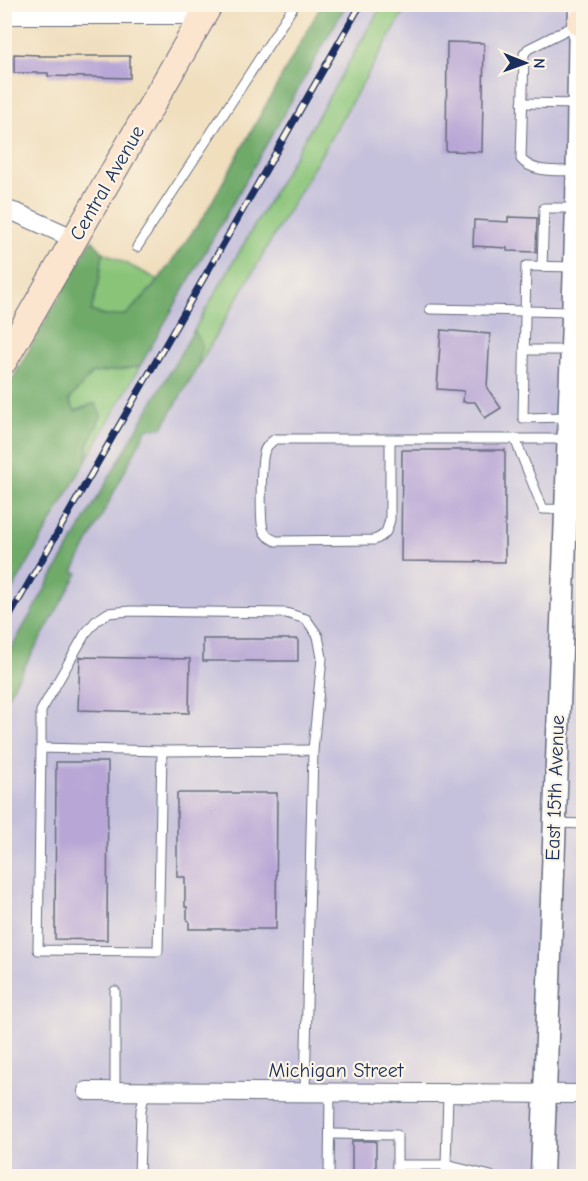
<svg xmlns="http://www.w3.org/2000/svg" width="588" height="1181" font-family="'Comic Neue',sans-serif">
	<rect width="100%" height="100%" fill="#fcf5e5"/>
	<filter id="ink" filterUnits="userSpaceOnUse"><feTurbulence type="fractalNoise" baseFrequency=".0167" numOctaves="2"/><feDisplacementMap in="SourceGraphic" scale="12" xChannelSelector="R" yChannelSelector="G"/><feConvolveMatrix kernelMatrix="1 2 1 2 8 2 1 2 1" color-interpolation-filters="sRGB"/></filter>
	<filter id="wash" filterUnits="userSpaceOnUse"><feTurbulence type="fractalNoise" baseFrequency=".008" numOctaves="4" result="noise"/><feDisplacementMap in="SourceGraphic" scale="24" xChannelSelector="R" yChannelSelector="G"/><feGaussianBlur stdDeviation="1.35" result="paint"/><feColorMatrix in="noise" values="0 0 0 0 0 0 0 0 0 0 0 0 0 0 0 0 0 1.4 0 .05"/><feComposite in="paint" operator="in"/></filter>
	<g filter="url(#wash)">
		<rect width="100%" height="100%" fill="#f0debd"/>
		<g fill="#c5c0db">
			<path d="M346 5H382L5 659V603Z"/>
			<path d="M408 5H583V1176H5V701L78 573H72L147 428H162Z"/>
		</g>
		<g fill="#8ac479" stroke="#527a6c" stroke-width="1.5">
			<path d="M382 5H408L197 368 202 345 194 330Z"/>
			<path d="M103 252 159 280 126 315 105 316 91 311 99 282Z"/>
			<path d="M140 366 87 459 88 446 101 416 75 411 69 400 92 373 120 370Z"/>
		</g>
		<g fill="#6faa69" stroke="#456c64" stroke-width="1.5">
			<path d="M322 4 346 5 140 366 120 370 92 373 69 400 75 411 95 403 101 416 88 446 87 459 5 603V392L92 240 103 252 99 281 91 311 105 316 126 315 154 286 204 216Z"/>
			<path d="M194 330 202 345 197 368 162 428H147L73 572 78 573 5 701V659Z"/>
		</g>
		<g id="blocks">
			<g fill="#b7a6d6">
				<path d="M447 42 484 43 482 152 446 151Z"/>
				<path d="M14 54 38 55V56H130V78L48 76V73H14Z"/>
				<path d="M508 217 537 218 536 252 507 251V248L473 246 474 220 508 222Z"/>
				<path d="M441 330 490 334 487 388 501 408 485 418 475 402H463L464 391 437 389Z"/>
				<path d="M402 450H505V562L401 561Z"/>
				<rect x="203" y="639" width="95" height="22"/>
				<path d="M80 657 190 659 189 713 78 710Z"/>
				<path d="M56 762H108L107 940 55 939Z"/>
				<path d="M177 793H277L276 929H189V921L187 920V907H185V877H177Z"/>
				<rect x="352" y="1141" width="24" height="35"/>
			</g>
		</g>
	</g>
	<g filter="url(#ink)">
		<use href="#blocks" fill-opacity="0" stroke="#666c7f" stroke-width="1.5"/>
		<g fill="none" stroke-linecap="round" stroke-linejoin="round">
			<defs>
				<g id="service">
					<path d="M522 103 579 104"/>
					<path d="M577 171C560 170 533 174 521 159L524 54 528 49 578 24"/>
					<path d="M137 247 295 4"/>
					<path d="M542 267 544 208H577"/>
					<path d="M430 309 572 312"/>
					<path d="M525 350H570"/>
					<path d="M569 417 523 418 526 266 575 267"/>
					<path d="M515 439 543 509 584 510"/>
					<path d="M390 440V519C387 532 386 535 374 540L276 541C270 538 265 536 263 529 260 519 261 463 264 453 265 447 270 443 275 439H568"/>
					<path d="M41 748V711L85 634 96 621 108 613 130 611 286 613 306 619 318 636 322 658 313 750"/>
					<path d="M162 751 41 748 38 950 158 951 162 751 313 750 305 1092"/>
					<path d="M556 823 584 824"/>
					<path d="M115 1091V991"/>
					<path d="M448 1093 446 1165 491 1176"/>
					<path d="M330 1134 397 1135V1176"/>
					<path d="M397 1165H446V1176"/>
					<path d="M139 1176 141 1110 145 1091"/>
					<path d="M329 1176 330 1092"/>
				</g>
				<g id="minor">
					<path d="M4 15H205"/>
					<path d="M4 209 17 213 75 239"/>
					<path d="M87 1091 584 1094"/>
				</g>
				<path id="tertiary" d="M542 1176 577 208 580 4"/>
				<g id="secondary">
					<path d="M580 23 584 17"/>
					<path d="M4 361 210 4"/>
				</g>
			</defs>
			<use href="#service" stroke="#666c7f" stroke-width="11"/>
			<use href="#minor" stroke="#666c7f" stroke-width="20"/>
			<use href="#tertiary" stroke="#666c7f" stroke-width="25"/>
			<use href="#secondary" stroke="#666c7f" stroke-width="28"/>
			<use href="#service" stroke="#fff" stroke-width="9"/>
			<use href="#minor" stroke="#fff" stroke-width="18"/>
			<use href="#tertiary" stroke="#fff" stroke-width="22"/>
			<use href="#secondary" stroke="#fce5cf" stroke-width="26"/>
			<defs>
				<path id="rail" d="M4 626 361 4"/>
			</defs>
			<use href="#rail" stroke="#1b2f5e" stroke-width="7"/>
			<use href="#rail" stroke="#fcf5e5" stroke-width="4.5" stroke-dasharray="14" stroke-linecap="butt"/>
		</g>
	</g>
	<g text-anchor="middle" dominant-baseline="central" stroke-width="4.5" stroke-linejoin="round" paint-order="stroke">
		<g font-size="20" fill="#1b2f5e" stroke="#fcf5e5">
			<text transform="translate(107 183) rotate(-60)">Central Avenue</text>
			<text transform="translate(555 788) rotate(-88)">East 15th Avenue</text>
			<text x="336" y="1070">Michigan Street</text>
		</g>
	</g>
	<rect width="588" height="1181" fill="none" stroke="#fcf5e5" stroke-width="24"/>
	<g transform="translate(525 63) rotate(91)" stroke="#fcf5e5" stroke-width="4.5" paint-order="stroke">
	<path d="M0-4.5L10 22L0 15L-10 22Z" fill="#1b2f5e"/>
	<text y="-9" font-size="16" font-weight="bold" text-anchor="middle" fill="#1b2f5e">N</text>
	</g>
</svg>
